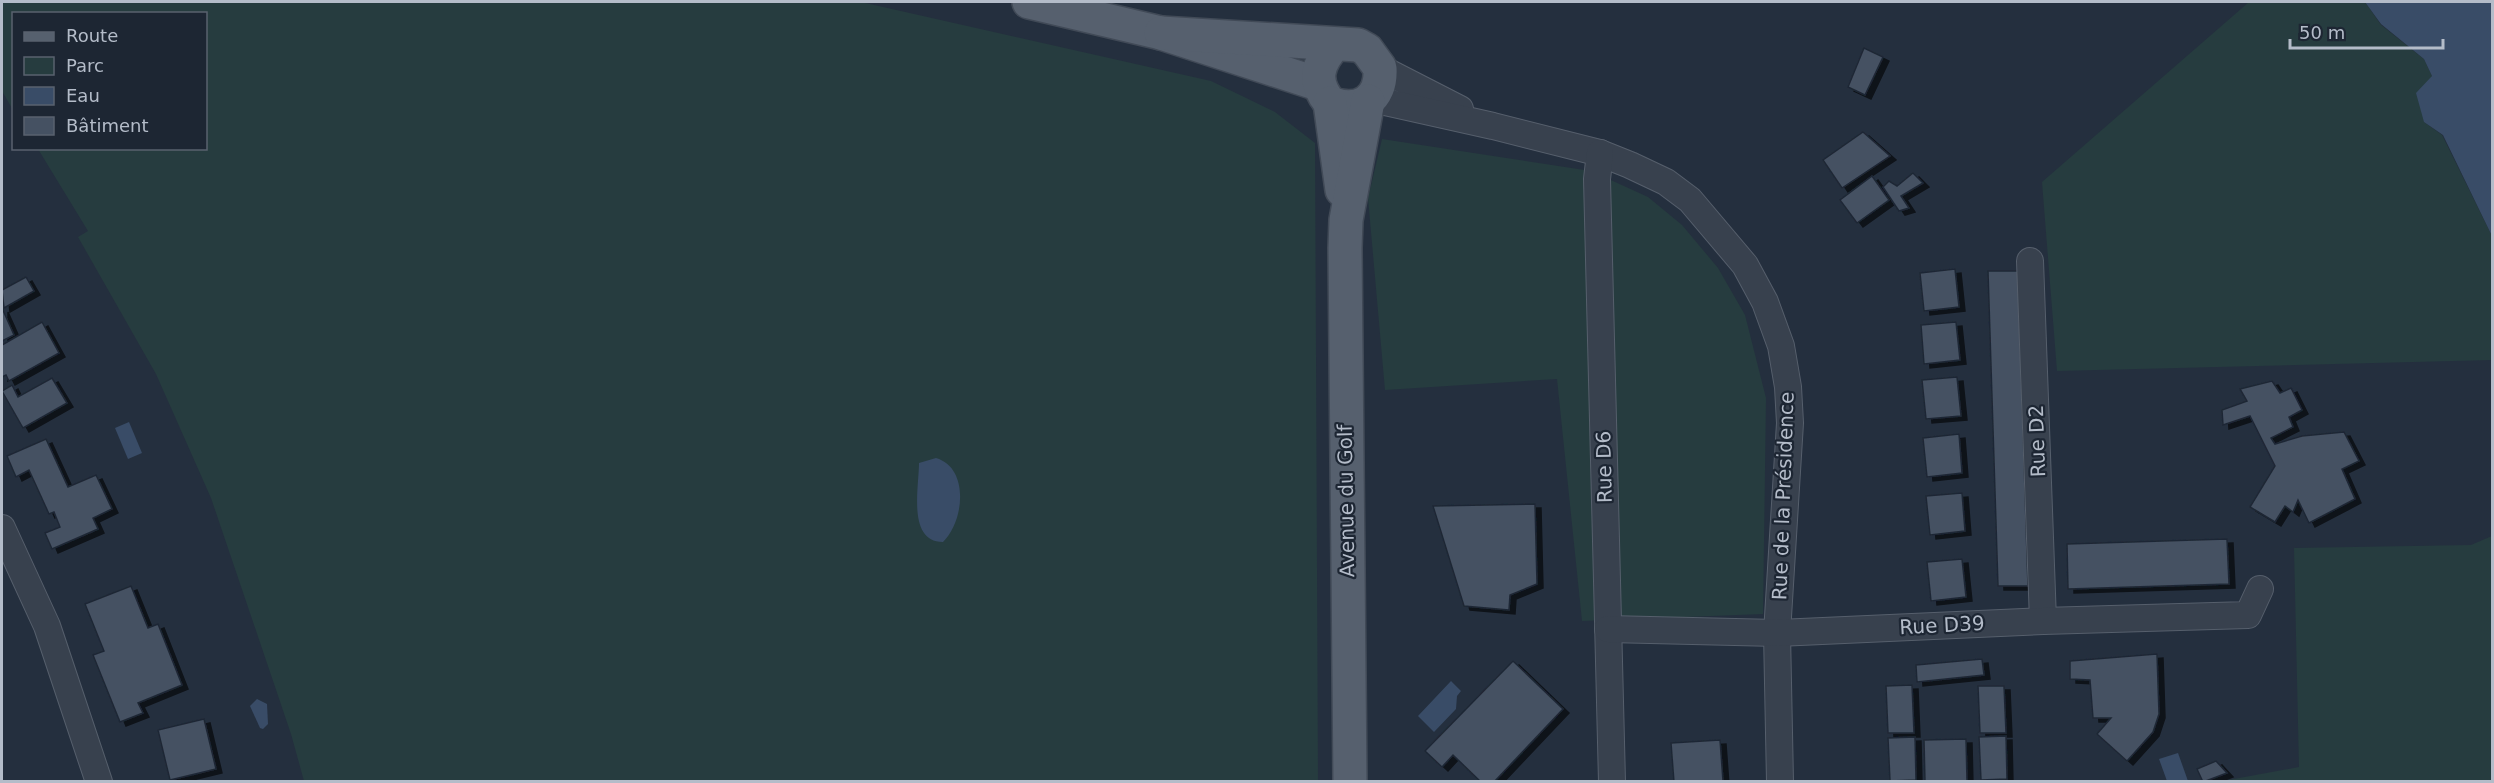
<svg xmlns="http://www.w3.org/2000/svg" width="2494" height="783" font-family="'DejaVu Sans',sans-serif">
	<defs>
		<filter id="shadow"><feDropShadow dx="6" dy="4" stdDeviation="0" flood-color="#0009"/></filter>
	</defs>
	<rect width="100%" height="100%" fill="#242f3e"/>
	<g fill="#263c3f">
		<path d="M2 2H861L1211 81 1275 112 1315 143 1318 781H304L291 734 211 498 156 374 78 237 88 231 38 149 206 148V14H14L13 110 2 91Z"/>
		<path d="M2249 2H2365L2381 25 2424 59 2432 76 2424 122 2442 135 2492 236V360L2057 371 2042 182Z"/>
		<path d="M1382 139 1591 171 1648 197 1682 225 1718 268 1745 315 1766 398 1763 614 1582 621 1557 379 1385 390 1368 198Z"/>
		<path d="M2492 536V781H2223L2299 767 2294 548 2471 545Z"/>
	</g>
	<g fill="#394c67">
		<path d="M2365 2H2492V236L2443 135 2424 122 2416 93 2432 76 2424 59 2381 24Z"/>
		<path d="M129 422 142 453 128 459 115 428Z"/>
		<path d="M936 458C970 468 964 522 943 542 907 542 919 487 919 463Z"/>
		<path d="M1451 681 1461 691 1457 696 1456 709 1434 732 1418 716Z"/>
		<path d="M257 699 267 704 268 724 263 729 260 728 250 706Z"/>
		<path d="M2178 753 2188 781H2167L2159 759Z"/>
	</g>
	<g fill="#455162" stroke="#1f2835" stroke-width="1.5" filter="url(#shadow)">
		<path d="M1864 48 1883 57 1865 95 1848 87Z"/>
		<path d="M1863 132 1890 156 1842 188 1823 160Z"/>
		<path d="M1913 173 1923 183 1901 196 1909 208 1899 211 1883 187 1889 181 1897 186Z"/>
		<path d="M1872 176 1889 200 1857 223 1840 200Z"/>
		<path d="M1955 269 1959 307 1924 311 1920 273Z"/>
		<path d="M1988 271H2018L2028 586H1998Z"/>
		<path d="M26 277 34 291 4 308 2 290Z"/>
		<path d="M2 308 14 335 2 341Z"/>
		<path d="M42 322 59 353 9 381 6 375 2 377V345Z"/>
		<path d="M1956 322 1960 360 1924 364 1921 325Z"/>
		<path d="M1957 377 1961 416 1926 419 1922 380Z"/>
		<path d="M52 378 67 403 23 428 2 391 12 385 18 397Z"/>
		<path d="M2272 381 2280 393 2291 388 2302 410 2289 417 2293 427 2271 438 2275 444 2302 436 2344 432 2359 461 2342 469 2355 499 2309 523 2298 500 2293 512 2285 506 2275 522 2250 507 2275 466 2250 416 2223 425 2222 410 2247 401 2240 389Z"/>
		<path d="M1959 434 1962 473 1927 477 1923 438Z"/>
		<path d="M46 439 68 487 96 475 112 509 93 518 98 529 52 549 45 533 60 527 54 512 49 514 29 470 16 477 7 456Z"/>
		<path d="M1962 493 1965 531 1930 535 1926 496Z"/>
		<path d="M1535 504 1537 584 1510 595 1509 610 1464 606 1433 506Z"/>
		<path d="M2227 539 2229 584 2068 589 2067 544Z"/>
		<path d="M1962 559 1966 597 1931 601 1927 562Z"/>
		<path d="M131 586 148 628 158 624 182 685 138 703 143 713 120 722 93 655 104 651 85 604Z"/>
		<path d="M2157 654 2159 714 2153 732 2127 761 2097 734 2111 718H2093L2090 680 2070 679V661Z"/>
		<path d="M1982 659 1984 675 1917 682 1916 665Z"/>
		<path d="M1513 661 1563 709 1494 782H1481L1453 755 1442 767 1425 751Z"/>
		<path d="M1912 685 1914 733H1888L1886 686Z"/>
		<path d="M1978 686H2004L2006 733H1980Z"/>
		<path d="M204 719 216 769 170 780 158 730Z"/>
		<path d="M2006 736 2007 779 1981 780 1979 737Z"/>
		<path d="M1915 737 1916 780 1890 781 1888 738Z"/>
		<path d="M1966 739 1967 781 1925 782 1924 740Z"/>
		<path d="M1720 740 1723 781 1732 782H1674L1671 743Z"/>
		<path d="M2216 761 2227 773 2203 782 2197 769Z"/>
	</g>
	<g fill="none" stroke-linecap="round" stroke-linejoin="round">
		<defs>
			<g id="minor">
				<path d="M1380 68 1460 109"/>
				<path d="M1372 99 1493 126 1600 153 1630 165 1666 182 1690 200 1745 265 1765 302 1781 346 1788 387 1790 423 1777 633 1780 782"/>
				<path d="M1600 153 1597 179 1612 782"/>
				<path d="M2030 261 2043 621"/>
				<path d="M2 528 47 626 99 782"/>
				<path d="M1608 629 1777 633 2043 621 2248 615 2260 589"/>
			</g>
			<g id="major">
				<path d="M1029 2 1161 33 1318 84"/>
				<path d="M1161 33 1358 45 1367 50 1380 68C1382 100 1359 114 1330 103 1312 81 1317 64 1335 44"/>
				<path d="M1330 103 1342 190"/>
				<path d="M1350 782 1345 248 1346 220 1368 101"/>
			</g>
		</defs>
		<use href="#minor" stroke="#565f6c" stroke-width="28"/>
		<use href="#major" stroke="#414a57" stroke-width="36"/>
		<use href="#minor" stroke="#38414e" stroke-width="26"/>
		<use href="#major" stroke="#56606e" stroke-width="33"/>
	</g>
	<g text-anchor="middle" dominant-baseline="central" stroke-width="4.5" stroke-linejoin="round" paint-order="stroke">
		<g font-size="20" fill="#b4bcc9" stroke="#1d2633">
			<text transform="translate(2037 441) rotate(-92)">Rue D2</text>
			<text transform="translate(1604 467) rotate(-91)">Rue D6</text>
			<text transform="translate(1783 496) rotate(-88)">Rue de la Présidence</text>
			<text transform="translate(1346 501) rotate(-91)">Avenue du Golf</text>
			<text transform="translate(1942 625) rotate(-3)">Rue D39</text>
		</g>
	</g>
	<rect width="2494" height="783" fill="none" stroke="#b4bcc9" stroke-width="6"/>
	<rect x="12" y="12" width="195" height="138" fill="#1d2633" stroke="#59626f" stroke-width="1.5"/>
	<rect x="24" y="32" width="30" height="9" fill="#56606e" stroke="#59626f" stroke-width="1.5"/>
	<text x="66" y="42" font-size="18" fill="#b4bcc9">Route</text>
	<rect x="24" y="57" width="30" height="18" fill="#263c3f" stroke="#59626f" stroke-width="1.5"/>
	<text x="66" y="72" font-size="18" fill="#b4bcc9">Parc</text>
	<rect x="24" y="87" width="30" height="18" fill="#394c67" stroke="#59626f" stroke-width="1.5"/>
	<text x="66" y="102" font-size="18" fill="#b4bcc9">Eau</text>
	<rect x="24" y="117" width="30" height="18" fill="#455162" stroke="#59626f" stroke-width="1.5"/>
	<text x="66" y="132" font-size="18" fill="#b4bcc9">Bâtiment</text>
	<path d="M2290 39v9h153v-9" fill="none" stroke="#b4bcc9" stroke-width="3"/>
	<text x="2299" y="39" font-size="18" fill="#b4bcc9" stroke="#1d2633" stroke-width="4.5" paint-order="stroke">50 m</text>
</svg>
